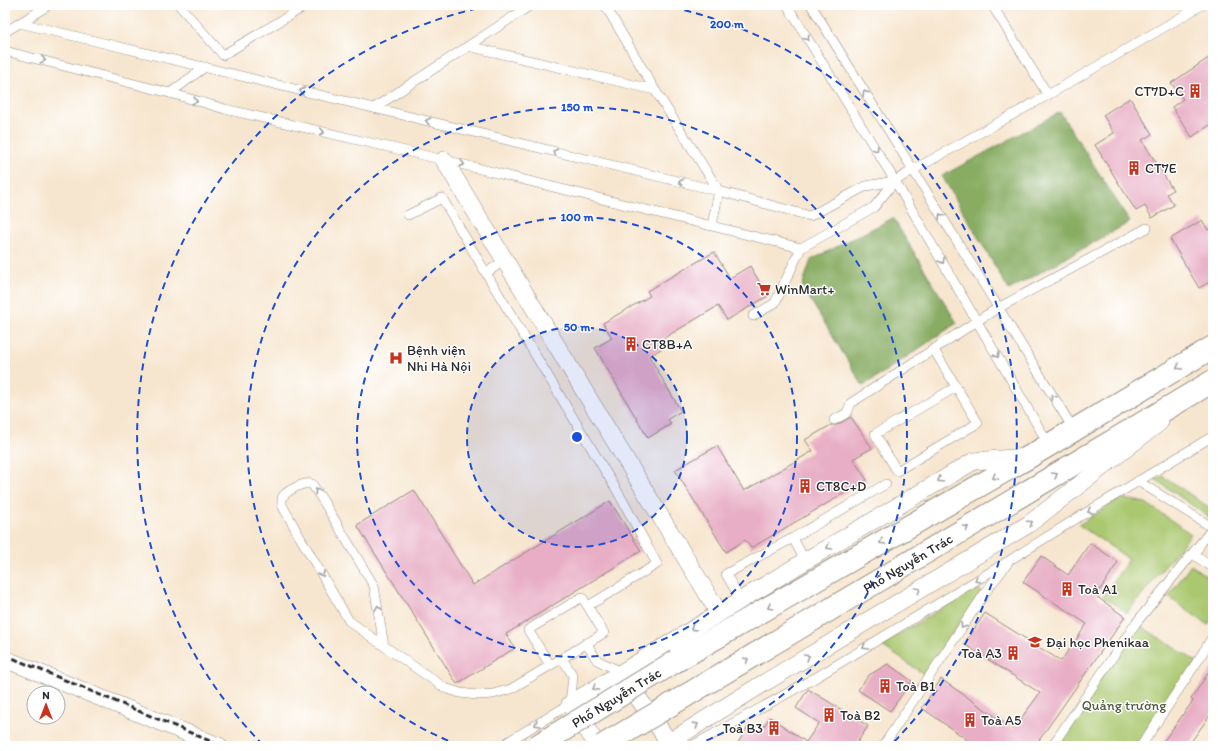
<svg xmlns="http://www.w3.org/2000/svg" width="1218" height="751" font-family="Itim,sans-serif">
	<rect width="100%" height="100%" fill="#fff"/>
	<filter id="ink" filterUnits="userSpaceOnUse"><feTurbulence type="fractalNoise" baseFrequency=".025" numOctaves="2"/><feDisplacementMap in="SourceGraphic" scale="8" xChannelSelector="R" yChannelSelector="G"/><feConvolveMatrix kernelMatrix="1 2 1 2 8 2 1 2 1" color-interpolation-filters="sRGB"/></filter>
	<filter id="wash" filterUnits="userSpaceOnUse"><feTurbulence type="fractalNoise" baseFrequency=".012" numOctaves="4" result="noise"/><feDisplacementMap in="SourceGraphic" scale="16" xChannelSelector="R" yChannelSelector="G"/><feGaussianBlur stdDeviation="0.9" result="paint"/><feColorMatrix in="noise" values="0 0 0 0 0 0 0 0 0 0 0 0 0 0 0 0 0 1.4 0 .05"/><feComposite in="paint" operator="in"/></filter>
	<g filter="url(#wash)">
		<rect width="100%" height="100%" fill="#f7e6cf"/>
		<g fill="#aac870" stroke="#6a7a4e">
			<path d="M1163 476 1213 510V520L1155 479Z"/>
			<path d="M1120 498 1146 503 1191 534 1127 613 1103 596 1129 559 1079 525Z"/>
			<path d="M1191 565 1213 581V617L1208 625 1168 597Z"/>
			<path d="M974 589H979L981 592 925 675 881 645Z"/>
			<path d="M1136 623 1197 662 1141 746H1052Z"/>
		</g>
		<g fill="#87ac62" stroke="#596c46">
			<path d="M1060 112 1130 222 1009 290 942 176Z"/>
			<path d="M893 218 957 323 863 386 802 286 811 260Z"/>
		</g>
		<g id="blocks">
			<g fill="#e8aec5">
				<path d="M1213 55V123L1192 137 1172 107 1183 99 1171 83Z"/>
				<path d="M1130 98 1152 134 1142 140 1173 190 1167 194 1174 205 1152 218 1145 206 1136 211 1095 145 1114 133 1103 115Z"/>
				<path d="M1202 220 1208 230 1213 227V280L1199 288 1170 239Z"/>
				<path d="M714 252 730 278 750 266 768 296 727 320 718 306 659 341 663 348 649 356 681 411 668 419 671 424 648 438 595 348 612 338 603 323 650 296 647 291Z"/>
				<path d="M851 417 872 448 853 459 867 480 751 548 745 540 726 552 675 470 717 446 744 491 813 451 805 440 831 425H837Z"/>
				<path d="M414 490 473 585 610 501 641 551 506 634 515 648 457 684 357 525Z"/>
				<path d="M1090 543 1118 562 1096 596 1125 617 1035 746H976L922 708 941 679 1013 729 1040 693 964 644 985 613 1061 661 1087 624 1023 582 1041 556 1068 575Z"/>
				<path d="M888 664 912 681 890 711 858 690 869 675Z"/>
				<path d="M1213 666V711L1188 746H1160L1193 701 1191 699Z"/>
				<path d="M808 689 868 726 855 746H736L749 725 760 732 770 717 806 742 819 723 796 708Z"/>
			</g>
		</g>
	</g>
	<g filter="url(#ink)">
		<use href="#blocks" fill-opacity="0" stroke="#91887d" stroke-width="1"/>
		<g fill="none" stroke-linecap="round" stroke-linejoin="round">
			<defs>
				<g id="service">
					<path d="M179 5 223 55 307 5"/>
					<path d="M605 5 655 90 719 191 712 225"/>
					<path d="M787 5 895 181 1049 445"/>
					<path d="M811 5 1074 430"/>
					<path d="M992 5 1048 95"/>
					<path d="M20 23 719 191 810 216 866 186 895 181"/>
					<path d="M5 32 49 5"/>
					<path d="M468 46 655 90"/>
					<path d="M5 51 170 93 225 109 444 160 801 248"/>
					<path d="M170 93 205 67"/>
					<path d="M374 108 531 5"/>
					<path d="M408 215 442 198 486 273"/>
					<path d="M505 260 486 273 619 494 657 564 588 606"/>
					<path d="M753 316 775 303 801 248 874 207 895 181 913 170 1048 95 1202 5"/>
					<path d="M934 350 978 423 897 471 875 434 956 387"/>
					<path d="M834 420 847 413 851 403 977 321 998 308 1147 228"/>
					<path d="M1138 481 1213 528"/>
					<path d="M793 538 805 561"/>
					<path d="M1199 547 1196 551 1197 557 1213 568"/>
					<path d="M741 600 726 574 793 538 886 484"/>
					<path d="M586 643 597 660 621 672"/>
					<path d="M384 646 374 586 325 504 312 484C305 481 289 490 284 495 281 498 282 501 282 505L301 539 349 621 384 646 445 688 460 693 477 695 493 694 511 689 604 633 582 597 528 630 550 665"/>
					<path d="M501 746 570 704 573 676 562 658"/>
					<path d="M692 746 815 678 1010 560 1079 517 1213 436"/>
					<path d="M883 746 987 590 1007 564"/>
					<path d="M1052 746 1136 623 1213 528"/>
					<path d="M1141 746 1197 662 1213 636"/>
				</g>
				<g id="minor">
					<path d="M444 160 719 613"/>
					<path d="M5 659 219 746"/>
					<path d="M625 679 669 742"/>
					<path d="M598 746 570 704 805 561 974 461 1027 457"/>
					<path d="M663 746 759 686 1029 524 1160 422"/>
				</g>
				<g id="secondary">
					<path d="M676 661 1029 457 1213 347"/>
					<path id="s1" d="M712 680 1213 381"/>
				</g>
			</defs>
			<use href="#service" stroke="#91887d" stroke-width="10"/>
			<use href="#minor" stroke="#91887d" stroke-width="18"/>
			<use href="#secondary" stroke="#91887d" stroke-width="24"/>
			<use href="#service" stroke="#fff" stroke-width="9"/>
			<use href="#minor" stroke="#fff" stroke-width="17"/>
			<use href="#secondary" stroke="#fff" stroke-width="22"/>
			<path stroke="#2b2b2b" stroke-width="3" stroke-dasharray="6 3" stroke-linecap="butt" d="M5 655 222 746"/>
			<defs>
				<g id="secondary-bridge">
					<path id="s2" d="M537 746 676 661"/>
					<path d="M602 746 712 680"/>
				</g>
			</defs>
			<use href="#secondary-bridge" stroke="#91887d" stroke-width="24" stroke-linecap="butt"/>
			<use href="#secondary-bridge" stroke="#fff" stroke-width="22"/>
		</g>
		<defs><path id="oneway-chevron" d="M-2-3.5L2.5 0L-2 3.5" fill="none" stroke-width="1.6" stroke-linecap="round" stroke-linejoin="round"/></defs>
		<g stroke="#a0a0a0">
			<use href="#oneway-chevron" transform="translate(807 38) rotate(58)"/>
			<use href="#oneway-chevron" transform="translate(43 60) rotate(14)"/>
			<use href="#oneway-chevron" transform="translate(302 91) rotate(-166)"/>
			<use href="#oneway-chevron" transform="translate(865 93) rotate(-122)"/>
			<use href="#oneway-chevron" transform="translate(195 101) rotate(17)"/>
			<use href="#oneway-chevron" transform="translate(428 121) rotate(-166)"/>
			<use href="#oneway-chevron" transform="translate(322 132) rotate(13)"/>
			<use href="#oneway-chevron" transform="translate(876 149) rotate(58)"/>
			<use href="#oneway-chevron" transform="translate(555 152) rotate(-166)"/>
			<use href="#oneway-chevron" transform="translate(462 164) rotate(14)"/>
			<use href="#oneway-chevron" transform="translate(681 182) rotate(-166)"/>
			<use href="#oneway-chevron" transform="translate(941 216) rotate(-122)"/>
			<use href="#oneway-chevron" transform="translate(942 261) rotate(60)"/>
			<use href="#oneway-chevron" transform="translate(997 355) rotate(60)"/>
			<use href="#oneway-chevron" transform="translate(1179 367) rotate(149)"/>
			<use href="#oneway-chevron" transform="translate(1053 397) rotate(-122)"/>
			<use href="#oneway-chevron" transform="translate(1055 475) rotate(-31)"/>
			<use href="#oneway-chevron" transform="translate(995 477) rotate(150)"/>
			<use href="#oneway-chevron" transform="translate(940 480) rotate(149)"/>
			<use href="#oneway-chevron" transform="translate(317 491) rotate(-124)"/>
			<use href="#oneway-chevron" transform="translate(1090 511) rotate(149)"/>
			<use href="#oneway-chevron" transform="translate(1030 523) rotate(-35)"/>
			<use href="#oneway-chevron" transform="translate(966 528) rotate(-31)"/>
			<use href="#oneway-chevron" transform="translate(882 542) rotate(150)"/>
			<use href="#oneway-chevron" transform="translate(829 547) rotate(149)"/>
			<use href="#oneway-chevron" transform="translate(322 574) rotate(59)"/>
			<use href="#oneway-chevron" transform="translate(977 580) rotate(149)"/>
			<use href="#oneway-chevron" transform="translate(918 590) rotate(-31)"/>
			<use href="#oneway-chevron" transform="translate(770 607) rotate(150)"/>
			<use href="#oneway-chevron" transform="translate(378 608) rotate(-100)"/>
			<use href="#oneway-chevron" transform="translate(963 626) rotate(123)"/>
			<use href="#oneway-chevron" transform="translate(693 628) rotate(149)"/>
			<use href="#oneway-chevron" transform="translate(865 647) rotate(149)"/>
			<use href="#oneway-chevron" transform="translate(807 657) rotate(-31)"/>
			<use href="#oneway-chevron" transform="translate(746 660) rotate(-31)"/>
			<use href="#oneway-chevron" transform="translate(595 688) rotate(148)"/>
			<use href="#oneway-chevron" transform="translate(537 724) rotate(149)"/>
			<use href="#oneway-chevron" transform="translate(696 725) rotate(-32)"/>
		</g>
	</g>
	<circle cx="577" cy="437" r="110" fill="#1d4ed8" fill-opacity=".12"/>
	<g fill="none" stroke="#1d4ed8" stroke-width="2" stroke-dasharray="7 5">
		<circle cx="577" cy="437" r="110"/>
		<circle cx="577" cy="437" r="220"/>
		<path d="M459 745A330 330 0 1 1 695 745"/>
		<path d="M263 745A440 440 0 0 1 493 5M661 5A440 440 0 0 1 891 745"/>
	</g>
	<defs>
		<symbol id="building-bare" viewBox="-9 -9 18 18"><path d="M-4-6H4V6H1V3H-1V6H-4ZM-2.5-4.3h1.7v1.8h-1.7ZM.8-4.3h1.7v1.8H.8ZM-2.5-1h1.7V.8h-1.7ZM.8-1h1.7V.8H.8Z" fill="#c8321e" stroke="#fff" stroke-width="2.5" paint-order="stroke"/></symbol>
		<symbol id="supermarket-bare" viewBox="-9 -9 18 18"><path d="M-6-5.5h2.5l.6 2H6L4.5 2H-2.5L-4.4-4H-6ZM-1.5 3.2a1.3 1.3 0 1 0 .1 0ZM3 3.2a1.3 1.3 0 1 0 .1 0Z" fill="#c8321e" stroke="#fff" stroke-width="2.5" paint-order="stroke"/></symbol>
		<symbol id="hospital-bare" viewBox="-9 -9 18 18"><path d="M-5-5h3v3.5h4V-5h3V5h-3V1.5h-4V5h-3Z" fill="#c8321e" stroke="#fff" stroke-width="2.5" paint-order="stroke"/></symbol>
		<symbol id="university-bare" viewBox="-9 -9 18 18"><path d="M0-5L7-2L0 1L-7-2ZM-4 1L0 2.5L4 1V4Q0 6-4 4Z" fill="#c8321e" stroke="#fff" stroke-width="2.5" paint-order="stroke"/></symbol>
	</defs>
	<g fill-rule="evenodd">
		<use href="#building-bare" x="1185" y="81" width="20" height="20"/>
		<use href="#building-bare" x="1124" y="158" width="20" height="20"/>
		<use href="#supermarket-bare" x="754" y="279" width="20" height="20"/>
		<use href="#building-bare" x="621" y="334" width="20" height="20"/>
		<use href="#hospital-bare" x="386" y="348" width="20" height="20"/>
		<use href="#building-bare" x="795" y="476" width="20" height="20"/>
		<use href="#building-bare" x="1057" y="579" width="20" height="20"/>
		<use href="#university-bare" x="1025" y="632" width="20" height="20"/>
		<use href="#building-bare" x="1003" y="643" width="20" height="20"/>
		<use href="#building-bare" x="875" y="676" width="20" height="20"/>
		<use href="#building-bare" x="819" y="705" width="20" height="20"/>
		<use href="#building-bare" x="960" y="710" width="20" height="20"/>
		<use href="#building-bare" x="764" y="718" width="20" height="20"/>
	</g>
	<g text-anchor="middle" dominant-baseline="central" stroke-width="3" stroke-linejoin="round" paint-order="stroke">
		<g font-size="14" fill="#2b2b2b" stroke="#fff" text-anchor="start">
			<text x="1184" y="91" text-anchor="end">CT7D+C</text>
			<text x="1145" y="168">CT7E</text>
			<text x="775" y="289">WinMart+</text>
			<text x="642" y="344">CT8B+A</text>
			<text x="407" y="350">Bệnh viện<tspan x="407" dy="16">Nhi Hà Nội</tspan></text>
			<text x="816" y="486">CT8C+D</text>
			<text x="1078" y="589">Toà A1</text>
			<text x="1046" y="642">Đại học Phenikaa</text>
			<text x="1002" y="653" text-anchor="end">Toà A3</text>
			<text x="896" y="686">Toà B1</text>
			<text x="840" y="715">Toà B2</text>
			<text x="981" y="720">Toà A5</text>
			<text x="763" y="728" text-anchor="end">Toà B3</text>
		</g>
		<g font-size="14" fill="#2b2b2b" stroke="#fff">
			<text stroke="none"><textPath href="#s1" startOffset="228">Phố Nguyễn Trác</textPath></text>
			<text stroke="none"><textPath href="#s2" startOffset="93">Phố Nguyễn Trác</textPath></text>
		</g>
		<g font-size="14" fill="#515a40" stroke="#fff">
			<text x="1124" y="705">Quảng trường</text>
		</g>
	</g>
	<circle cx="577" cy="437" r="6" fill="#1d4ed8" stroke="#fff" stroke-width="2"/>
	<g font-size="12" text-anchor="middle" font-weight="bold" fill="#1d4ed8" stroke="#fff" stroke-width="3" stroke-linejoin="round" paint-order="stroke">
		<text x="727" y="28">200 m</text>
		<text x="577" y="111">150 m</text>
		<text x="577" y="221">100 m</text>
		<text x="577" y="331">50 m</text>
	</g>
	<rect width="1218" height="751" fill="none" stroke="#fff" stroke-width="20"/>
	<g transform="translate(46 705)"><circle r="19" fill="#ffffff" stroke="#aaaaaa"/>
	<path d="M0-3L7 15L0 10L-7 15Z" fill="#c8321e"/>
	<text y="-6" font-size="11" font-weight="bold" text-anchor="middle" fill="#2b2b2b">N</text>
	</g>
</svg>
